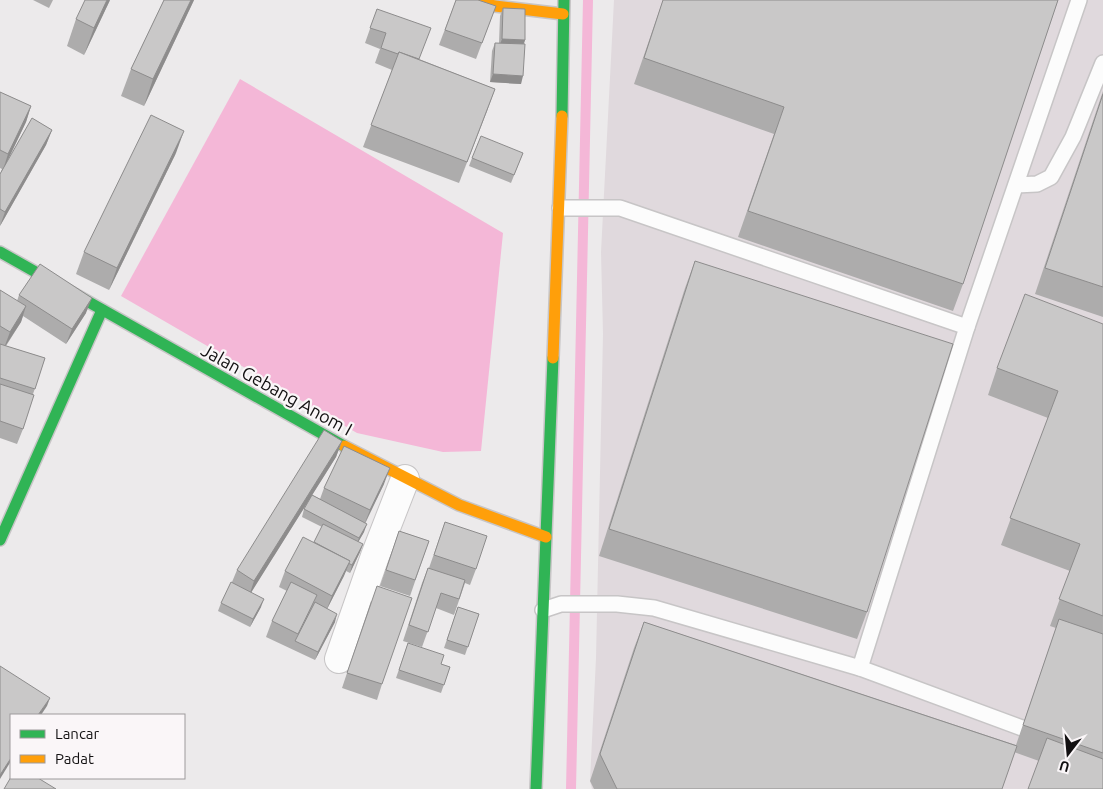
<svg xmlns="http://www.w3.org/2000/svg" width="1103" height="789" font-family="Ubuntu,sans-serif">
	<rect width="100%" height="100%" fill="#eceaeb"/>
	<path fill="#e0d9dd" d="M614 0H1103V789H592L590 781 596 658 603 334 601 252Z"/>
	<path fill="#f4b7d7" d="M240 79 503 233 481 451 443 452 357 433 121 296Z"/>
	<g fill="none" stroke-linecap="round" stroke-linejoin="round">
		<path stroke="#f4b7d7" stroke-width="10" d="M571 789 588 0"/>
		<defs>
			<g id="lane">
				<path d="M1016 185 1037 184 1051 177 1073 137 1103 63"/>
				<path d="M560 208H620L967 327"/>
				<path d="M543 610 561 604H617L654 608 860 668 1022 728"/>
				<path d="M860 668 967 327 1079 0"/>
			</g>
			<path id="street" d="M339 659 375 556 405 479"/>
			<g id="fast">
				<path d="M562 116 564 0"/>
				<path d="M0 252 344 446"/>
				<path d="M0 540 102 310"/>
				<path d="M536 789 553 358"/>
			</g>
			<g id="slow">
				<path d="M472 0 495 6 563 14"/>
				<path d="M553 358 562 116"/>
				<path d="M344 446 459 505 546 537"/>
			</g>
		</defs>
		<use href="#lane" stroke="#c7c5c6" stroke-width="18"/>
		<use href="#street" stroke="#c7c5c6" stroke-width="30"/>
		<use href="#fast" stroke="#c7c5c6" stroke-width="14"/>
		<use href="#slow" stroke="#c7c5c6" stroke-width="14"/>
		<use href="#lane" stroke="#fcfcfc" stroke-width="15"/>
		<use href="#street" stroke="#fcfcfc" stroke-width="28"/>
		<use href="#fast" stroke="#30b455" stroke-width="11"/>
		<use href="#slow" stroke="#ff9f0a" stroke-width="11"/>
	</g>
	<g fill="#adacac">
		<path d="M33 0H53L49 8Z"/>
		<path d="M110 0 84 55 67 46 76 19Z"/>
		<path d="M164 0H194L144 106 121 96 131 69Z"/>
		<path d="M456 0 496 6 476 59 439 45Z"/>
		<path d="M663 0H1058L963 284 953 311 738 237 774 134 634 84Z"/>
		<path d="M503 8 525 40 524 44 521 84 490 82 492 51 495 43H499L500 16Z"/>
		<path d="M377 9 419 59 495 89 459 183 363 147 392 70 375 63 380 49 365 43Z"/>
		<path d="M1103 91V317L1035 294Z"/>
		<path d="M0 92 31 106 26 122 6 164 52 130 46 145 0 226V174L2 169 0 168Z"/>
		<path d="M176 153 109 290 76 274 84 252Z"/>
		<path d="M523 153 511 183 469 166 472 158Z"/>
		<path d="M695 261 867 612 857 639 599 556 685 288Z"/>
		<path d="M0 290 17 301 19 295 86 313 66 344 23 316 21 322 6 346 45 358 33 394 23 429 17 444 0 438Z"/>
		<path d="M1103 324V789L1039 761 1014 752 1002 789H594L590 781 634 648 644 622 1016 745 1056 628 1050 626 1070 571 1001 545 1048 418 988 395 997 368Z"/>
		<path d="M342 441 336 457 312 495 320 499 324 488 384 484 365 524 364 532 358 542 363 544 360 552 350 573 346 571 327 609 335 622 315 660 266 637 272 621 287 591 279 587 285 571 314 542 322 527 302 517 304 509 311 497 251 592 261 607 250 627 218 611 221 603 232 582 237 570Z"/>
		<path d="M445 522 476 569 470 585 465 583 454 615 436 608 422 647 403 641 422 583 428 568H429Z"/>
		<path d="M399 531 429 541 410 596 380 586Z"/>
		<path d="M371 601 382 684 377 700 342 688Z"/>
		<path d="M458 607 479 614 465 655 444 648Z"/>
		<path d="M408 643 441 664 450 667 441 693 396 678Z"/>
	</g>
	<g fill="#8d8c8c">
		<path d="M107 0H110L84 55 94 28Z"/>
		<path d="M191 0H194L144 106 153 79Z"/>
		<path d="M502 39 525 40 522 48 499 47Z"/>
		<path d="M493 74 523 76 521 84 490 82Z"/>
		<path d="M495 89 487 111 459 183 467 162Z"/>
		<path d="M31 106 26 122 3 170 8 154Z"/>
		<path d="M52 130 46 145 0 226 5 212Z"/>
		<path d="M184 131 176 153 109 290 117 268Z"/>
		<path d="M92 298 86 313 66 344 72 329Z"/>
		<path d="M26 306 21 322 4 348 10 332Z"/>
		<path d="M342 441 336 457 249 596 254 581Z"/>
		<path d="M390 468 384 484 364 525 370 510Z"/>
		<path d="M367 524 364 532 356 546 359 538Z"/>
		<path d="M363 544 360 552 350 573 352 565Z"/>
		<path d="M350 561 344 576 326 611 332 596Z"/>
		<path d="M264 599 261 607 250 627 253 619Z"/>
		<path d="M337 614 335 622 315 660 318 652Z"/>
		<path d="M50 698 47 706 41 715H38Z"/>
		<path d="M11 758V761L0 779V775Z"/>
	</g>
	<g fill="#c9c8c8" stroke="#8d8c8c">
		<path d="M85 0H107L94 28 76 19Z"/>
		<path d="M164 0H191L153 79 131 69Z"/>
		<path d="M456 0H478L496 6 482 43 445 30Z"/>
		<path d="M663 0H1058L963 284 748 211 784 107 644 58Z"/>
		<path d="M503 8 525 9V40L502 39Z"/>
		<path d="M377 9 431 28 419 59 399 52 398 54 381 48 386 33 370 28Z"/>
		<path d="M495 43 525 44 523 76 493 74Z"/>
		<path d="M399 52 495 89 467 162 371 125Z"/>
		<path d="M0 92 31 106 8 154 0 150Z"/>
		<path d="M1103 94V287L1045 268Z"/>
		<path d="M151 115 184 131 117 268 84 252Z"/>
		<path d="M32 118 52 130 5 212 0 209V174Z"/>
		<path d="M481 136 523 153 514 175 472 158Z"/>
		<path d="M695 261 953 344 867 612 609 529Z"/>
		<path d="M40 264 92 298 72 329 19 295Z"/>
		<path d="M0 290 26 306 10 332 0 326Z"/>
		<path d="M1025 294 1103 324V616L1059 599 1080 544 1010 518 1058 391 997 368Z"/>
		<path d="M0 344 45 358 35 389 0 378Z"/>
		<path d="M0 384 34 395 23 429 0 421Z"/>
		<path d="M324 430 342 441 254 581 237 570Z"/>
		<path d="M344 446 390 468 370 510 324 488Z"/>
		<path d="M312 495 367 524 359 538 304 509Z"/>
		<path d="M445 522 487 536 476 569 434 555Z"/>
		<path d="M323 524 363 544 352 565 348 563 350 561 314 542Z"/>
		<path d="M399 531 429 541 415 580 386 570Z"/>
		<path d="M303 537 350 561 332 596 285 571Z"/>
		<path d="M428 568 465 580 459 599 441 593 428 632 409 625Z"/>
		<path d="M231 582 264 599 253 619 221 603Z"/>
		<path d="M291 582 317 595 298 634 272 621Z"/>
		<path d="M377 586 412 598 382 684 347 673Z"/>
		<path d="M315 602 337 614 318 652 295 641Z"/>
		<path d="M458 607 479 614 468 647 447 640Z"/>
		<path d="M1059 619 1103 634V753L1023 725Z"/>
		<path d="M644 622 1017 746 1002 789H617L600 754Z"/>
		<path d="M408 643 444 655 441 664 450 667 444 685 399 670Z"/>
		<path d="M0 666 50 698 38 715H11V758L0 775Z"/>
		<path d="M1047 738 1103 759V789H1028Z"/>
		<path d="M11 777V778H38L56 789H4Z"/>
	</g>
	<g text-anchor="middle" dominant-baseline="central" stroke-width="4.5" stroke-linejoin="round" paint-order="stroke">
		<g font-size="18" fill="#121011" stroke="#faf6f8">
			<text transform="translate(277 389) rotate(29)">Jalan Gebang Anom I</text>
		</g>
	</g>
	<rect x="10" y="714" width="175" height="65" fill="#faf6f8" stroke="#9d9a9c"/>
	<rect x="20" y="730" width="25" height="8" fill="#30b455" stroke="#9d9a9c"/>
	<text x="55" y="739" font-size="15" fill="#121011">Lancar</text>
	<rect x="20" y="755" width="25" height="8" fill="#ff9f0a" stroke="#9d9a9c"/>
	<text x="55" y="764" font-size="15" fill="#121011">Padat</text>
	<g transform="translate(1068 754) rotate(196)" stroke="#faf6f8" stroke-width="4" paint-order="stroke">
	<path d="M0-4L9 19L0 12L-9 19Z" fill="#121011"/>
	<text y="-8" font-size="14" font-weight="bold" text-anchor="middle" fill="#121011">U</text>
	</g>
</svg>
